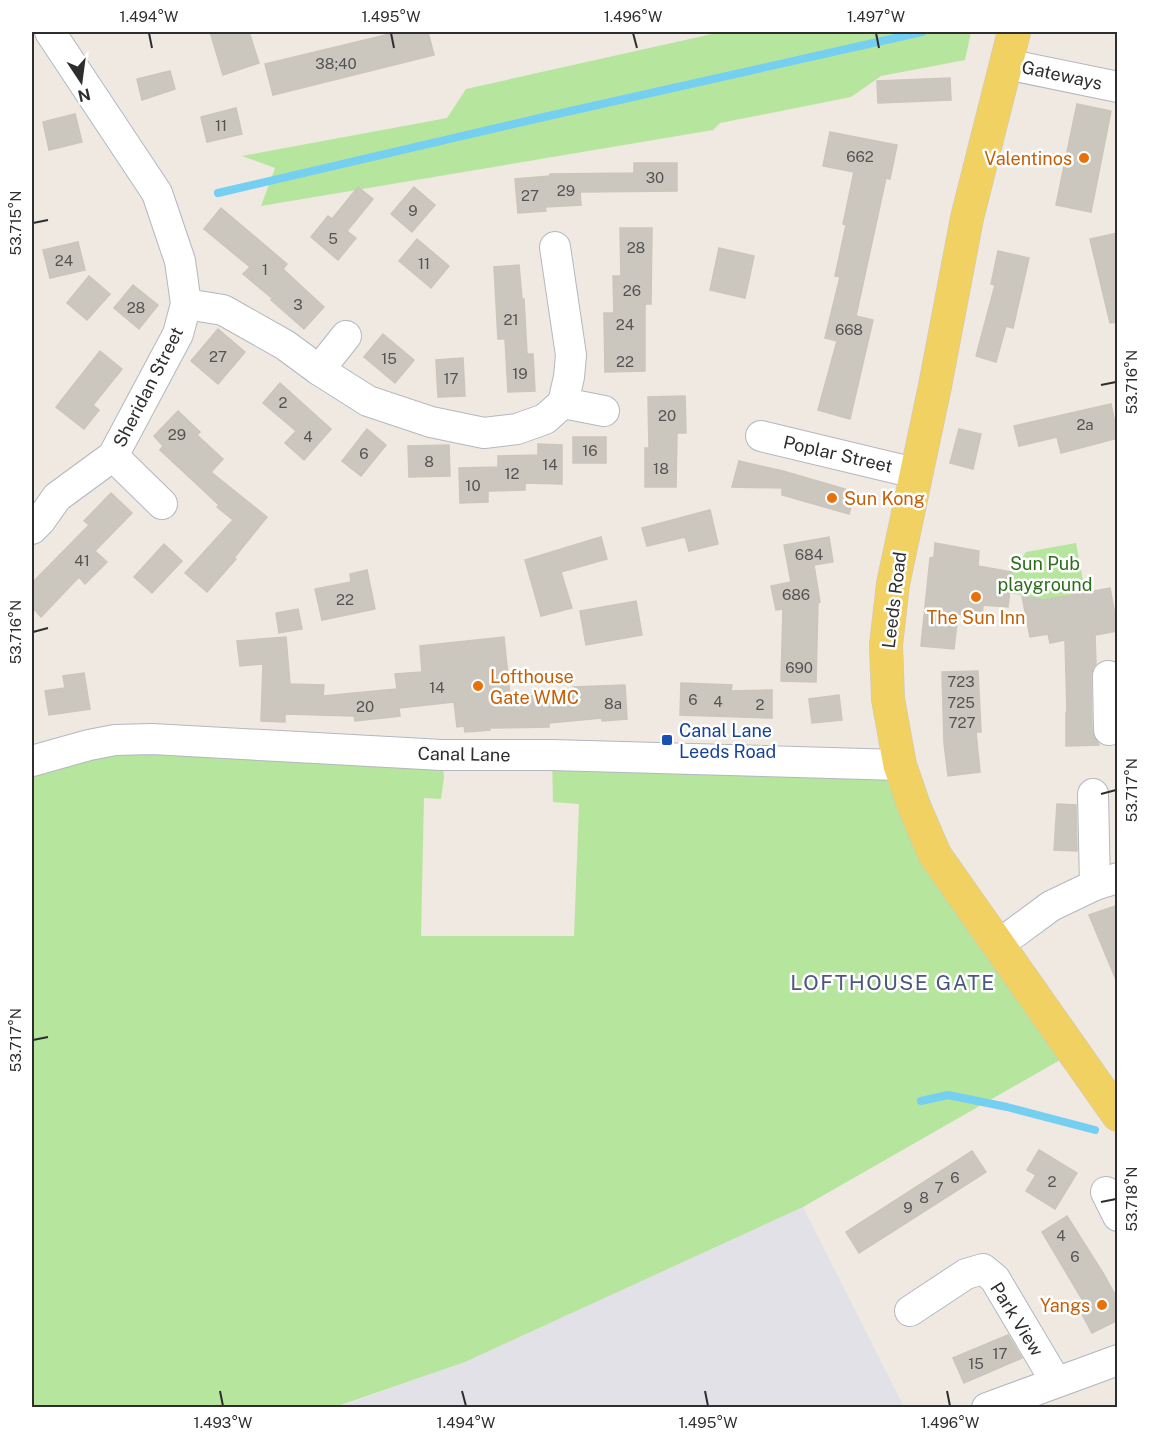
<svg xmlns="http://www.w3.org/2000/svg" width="1149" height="1439" font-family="'Public Sans',sans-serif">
	<rect width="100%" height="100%" fill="#efe9e1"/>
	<path fill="#e3e1e8" d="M803 1207 904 1407 335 1408 465 1362Z"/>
	<g fill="#b6e59e">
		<path d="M721 32H971L965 60 881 76 851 97 720 123 713 130 261 206 275 168 242 156 447 118 466 89Z"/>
		<path d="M1076 543 1085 592 1044 600 1010 593 1012 572 1026 552Z"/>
		<path d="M89 745 442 755 444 777 441 799 424 798 421 936H574L579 804 553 802 552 755 900 765 914 806 1074 1052 803 1207 465 1362 335 1407 32 1408V761Z"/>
	</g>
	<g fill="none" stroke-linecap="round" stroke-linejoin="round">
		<g stroke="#75cff0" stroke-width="8">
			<path d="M218 193 544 117 922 32"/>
			<path d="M921 1101 948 1095 1007 1107 1095 1130"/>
		</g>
	</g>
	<g fill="#cbc7bf" stroke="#cbc5ba" stroke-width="1.5">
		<path d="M210 32H249L259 63 223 75Z"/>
		<path d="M398 32H428L434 55 273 95 265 64Z"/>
		<path d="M170 71 175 89 142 100 137 79Z"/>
		<path d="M950 78 951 100 878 103 877 81Z"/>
		<path d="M1077 104 1111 111 1091 212 1056 205Z"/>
		<path d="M236 108 242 134 207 142 201 117Z"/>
		<path d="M75 114 82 142 49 150 43 122Z"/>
		<path d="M830 132 897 145 890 179 886 178 856 316 873 320 850 419 818 410 837 341 825 338 840 277 835 276 846 225 843 224 854 172 823 166Z"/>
		<path d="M634 163H677V191L580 192 581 205 545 207 546 211 518 213 515 179 550 176V174L634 173Z"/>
		<path d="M358 187 373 199 347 231 356 238 338 260 311 237 328 216 332 219Z"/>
		<path d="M414 187 435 205 412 232 391 214Z"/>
		<path d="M221 208 287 264 283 269 324 307 304 329 271 300 273 299 243 274 250 267 204 229Z"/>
		<path d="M620 228H652L651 304H645V371L605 372 604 313H614L613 276H621Z"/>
		<path d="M1118 233V322L1110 323 1090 239Z"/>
		<path d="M417 239 449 266 431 288 399 261Z"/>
		<path d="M78 242 85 270 50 278 43 250Z"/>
		<path d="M719 248 754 256 745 298 710 290Z"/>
		<path d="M998 251 1029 258 1013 328 1006 326 996 362 976 356 995 285 991 284Z"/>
		<path d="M519 265 522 299H524L527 354H533L535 391 508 392 505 339H498L494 267Z"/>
		<path d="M89 276 110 294 87 320 67 303Z"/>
		<path d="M133 285 158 305 139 329 114 308Z"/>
		<path d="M218 329 245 352 218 384 191 361Z"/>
		<path d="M383 334 414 360 395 383 364 357Z"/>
		<path d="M100 351 122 369 93 405 99 410 84 429 56 407Z"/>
		<path d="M463 358 465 396 438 397 436 360Z"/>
		<path d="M280 383 331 429 304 460 285 443 296 431 263 403Z"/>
		<path d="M685 396 686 433H677L676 487H645V448H649L648 397Z"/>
		<path d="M1111 404 1118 438 1061 453 1057 437 1019 446 1014 426Z"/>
		<path d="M178 411 200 432 197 435 223 459 211 472 267 517 234 558 236 559 207 592 185 573 233 520 217 507 219 505 160 450 163 446 154 436Z"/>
		<path d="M367 429 386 445 361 476 342 461Z"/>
		<path d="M959 429 981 434 973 469 950 463Z"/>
		<rect x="573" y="437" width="33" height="26"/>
		<path d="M538 444 562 445V484L525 483V490L488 491V502L460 503 459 468 498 467V456L538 455Z"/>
		<path d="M449 445 450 476 409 477 408 446Z"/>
		<path d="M739 461 783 471 855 492 849 514 782 495V488L732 487Z"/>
		<path d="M111 493 132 513 95 551 107 562 85 584 79 577 41 617 32 607V583L89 525 84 521Z"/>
		<path d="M710 510 718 544 689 551 685 537 647 546 642 528Z"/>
		<path d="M601 537 607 559 561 572 572 608 541 616 525 560Z"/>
		<path d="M829 537 833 562 814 565 820 602 818 603 816 682 781 681 783 609 776 610 771 586 791 582 784 545Z"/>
		<path d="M935 543 979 551 978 566 1012 572 1008 607 983 605 982 619 958 614 954 649 921 646 930 558 934 557Z"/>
		<path d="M164 544 182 561 152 593 134 577Z"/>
		<path d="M367 570 375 609 322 620 315 589 351 582 350 574Z"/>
		<path d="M1110 588 1118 631 1095 635 1096 664 1093 668 1091 676 1092 730 1099 745 1066 746V713H1067L1065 640 1050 643 1048 634 1030 637 1022 596 1044 600Z"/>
		<path d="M636 601 642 635 586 645 580 611Z"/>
		<path d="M298 609 302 629 279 633 276 613Z"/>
		<path d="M286 637 290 684 324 685 323 696 397 689 395 674 422 672 420 646 504 637 510 696 574 695 573 687 625 685 627 719 602 721V718L549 723V727L489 728 490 730 465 732 464 726 457 727 454 702 399 708 400 716 355 721 354 716 285 714V722L261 721 263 664 240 666 237 641Z"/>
		<path d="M978 671 981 732H976L980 772 948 776 944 743 942 672Z"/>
		<path d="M84 673 90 709 49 715 45 691 65 688 63 676Z"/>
		<path d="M681 683 732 685 731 691 772 690V718L680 715Z"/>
		<path d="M839 695 842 720 812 723 809 699Z"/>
		<path d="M1057 804 1076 805 1077 851 1054 850Z"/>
		<path d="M1118 905V982H1117L1089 915Z"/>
		<path d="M1039 1150 1077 1173 1055 1209 1026 1191 1036 1175 1027 1170Z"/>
		<path d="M972 1151 986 1172 859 1253 846 1232Z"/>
		<path d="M1067 1216 1103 1273 1118 1300V1320L1092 1333 1082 1314 1089 1311 1042 1232Z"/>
		<path d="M1008 1335 1022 1358 964 1383 953 1358Z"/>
	</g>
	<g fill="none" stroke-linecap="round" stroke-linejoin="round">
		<defs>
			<g id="minor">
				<path d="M1006 64 1118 87"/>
				<path d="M186 304 223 310 285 345 319 370 368 401 431 422 484 433 517 429 545 419 563 403 569 377 571 355 555 247"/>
				<path d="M319 370 346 336"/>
				<path d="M563 403 604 411"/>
				<path d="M761 436 915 473"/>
				<path d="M113 456 162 504"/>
				<path d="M32 529 40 521 57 497 113 456 178 334 186 304 180 261 157 193 50 32"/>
				<path d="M1108 676 1109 730"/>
				<path d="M32 761 89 745 115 740 152 739 442 755H552L900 765"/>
				<path d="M1093 794 1095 885"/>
				<path d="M998 945 1051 906 1095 885 1118 878"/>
				<path d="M1106 1192 1118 1216"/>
				<path d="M910 1311 966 1274 983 1269 995 1279 1056 1382"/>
				<path d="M987 1408 1118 1360"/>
			</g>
			<path id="major" d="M1014 32 967 218 935 386 893 584 886 645 888 699 900 765 914 806 935 855 1118 1115"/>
		</defs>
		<use href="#minor" stroke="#b4b7c1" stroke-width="32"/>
		<use href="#major" stroke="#c9c9c9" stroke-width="34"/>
		<use href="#minor" stroke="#fff" stroke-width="30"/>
		<use href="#major" stroke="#f2d163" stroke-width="33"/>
	</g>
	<path fill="none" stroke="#2e2e2e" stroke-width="2" d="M149 33 152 48M391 33 394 48M633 33 637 48M876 33 879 48M33 223 48 220M1101 385 1116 382M33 632 48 628M1101 794 1116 790M33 1040 48 1037M1101 1202 1116 1199M220 1391 223 1406M462 1391 466 1406M705 1391 708 1406M947 1391 950 1406"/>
	<g fill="#e8710a" stroke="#fff" stroke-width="2">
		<circle cx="1084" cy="158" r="6"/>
		<circle cx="832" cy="498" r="6"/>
		<circle cx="976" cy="597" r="6"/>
		<circle cx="478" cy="686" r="6"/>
		<circle cx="1102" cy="1305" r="6"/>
	</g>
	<rect fill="#1a4fb4" stroke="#fff" stroke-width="2" x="661" y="734" width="12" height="12" rx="3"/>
	<g text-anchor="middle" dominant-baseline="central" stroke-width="5" stroke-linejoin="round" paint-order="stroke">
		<g font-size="15" fill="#555452">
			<text x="336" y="63">38;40</text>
			<text x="221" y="125">11</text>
			<text x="860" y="156">662</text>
			<text x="655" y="177">30</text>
			<text x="566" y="190">29</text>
			<text x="530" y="195">27</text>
			<text x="413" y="210">9</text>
			<text x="333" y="238">5</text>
			<text x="636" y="247">28</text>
			<text x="64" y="260">24</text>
			<text x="424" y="263">11</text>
			<text x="265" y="269">1</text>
			<text x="632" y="290">26</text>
			<text x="298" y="304">3</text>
			<text x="136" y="307">28</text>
			<text x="511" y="319">21</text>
			<text x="625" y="324">24</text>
			<text x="849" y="329">668</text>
			<text x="218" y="356">27</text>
			<text x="389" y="358">15</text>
			<text x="625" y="361">22</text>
			<text x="520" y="373">19</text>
			<text x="451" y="378">17</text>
			<text x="283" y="402">2</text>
			<text x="667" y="415">20</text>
			<text x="1085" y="424">2a</text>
			<text x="177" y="434">29</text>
			<text x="308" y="436">4</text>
			<text x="590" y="450">16</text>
			<text x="364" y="453">6</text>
			<text x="429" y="461">8</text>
			<text x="550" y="464">14</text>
			<text x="661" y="468">18</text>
			<text x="512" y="473">12</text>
			<text x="473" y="485">10</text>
			<text x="809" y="554">684</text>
			<text x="82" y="560">41</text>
			<text x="796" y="594">686</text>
			<text x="345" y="599">22</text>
			<text x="799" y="667">690</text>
			<text x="961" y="681">723</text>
			<text x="437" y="687">14</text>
			<text x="693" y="699">6</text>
			<text x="718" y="701">4</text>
			<text x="961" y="702">725</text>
			<text x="613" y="703">8a</text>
			<text x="760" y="704">2</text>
			<text x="365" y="706">20</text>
			<text x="962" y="722">727</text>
			<text x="955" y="1177">6</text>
			<text x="1052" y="1181">2</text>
			<text x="939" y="1187">7</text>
			<text x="924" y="1197">8</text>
			<text x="908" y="1207">9</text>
			<text x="1061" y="1235">4</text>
			<text x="1075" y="1256">6</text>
			<text x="1000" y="1353">17</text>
			<text x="976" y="1363">15</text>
		</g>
		<g font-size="18" fill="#2e2e2e" stroke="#fff">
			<text transform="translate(1062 75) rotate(12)">Gateways</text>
			<text transform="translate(148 387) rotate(-63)">Sheridan Street</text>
			<text transform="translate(838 454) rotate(13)">Poplar Street</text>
			<text transform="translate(894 600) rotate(-83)">Leeds Road</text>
			<text transform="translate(464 754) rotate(1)">Canal Lane</text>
			<text transform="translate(1017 1319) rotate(58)">Park View</text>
		</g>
		<g font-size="18" fill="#c56008" stroke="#fff" text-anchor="end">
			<text x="1072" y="158">Valentinos</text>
			<text x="844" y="498" text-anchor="start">Sun Kong</text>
			<text x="976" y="617" text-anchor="middle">The Sun Inn</text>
			<text x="490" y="676" text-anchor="start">Lofthouse<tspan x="490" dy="21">Gate WMC</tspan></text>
			<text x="1090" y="1305">Yangs</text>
		</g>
		<g font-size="18" fill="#2c6e1b" stroke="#fff">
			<text x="1045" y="563">Sun Pub<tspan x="1045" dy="21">playground</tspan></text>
		</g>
		<g font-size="18" fill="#164399" stroke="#fff" text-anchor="start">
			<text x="679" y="730">Canal Lane<tspan x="679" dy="21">Leeds Road</tspan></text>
		</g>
		<g font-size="21" letter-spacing="1.5" fill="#4d5680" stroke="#fff">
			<text x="893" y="982">LOFTHOUSE GATE</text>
		</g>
	</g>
	<rect width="1149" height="1439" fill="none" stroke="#ffffff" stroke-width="66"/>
	<g transform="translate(81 81) rotate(167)" stroke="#ffffff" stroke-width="4.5" paint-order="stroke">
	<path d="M0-4.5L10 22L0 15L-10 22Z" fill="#2e2e2e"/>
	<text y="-9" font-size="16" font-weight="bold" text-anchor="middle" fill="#2e2e2e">N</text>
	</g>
	<rect x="33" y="33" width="1083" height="1373" fill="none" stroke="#2e2e2e" stroke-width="2"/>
	<g font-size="15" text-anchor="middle" fill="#2e2e2e">
		<text x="149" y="22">1.494°W</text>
		<text x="391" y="22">1.495°W</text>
		<text x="633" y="22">1.496°W</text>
		<text x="876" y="22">1.497°W</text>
		<text transform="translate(16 223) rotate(-90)" y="5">53.715°N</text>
		<text transform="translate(1132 382) rotate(-90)" y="5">53.716°N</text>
		<text transform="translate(16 632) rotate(-90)" y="5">53.716°N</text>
		<text transform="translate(1132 790) rotate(-90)" y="5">53.717°N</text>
		<text transform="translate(16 1040) rotate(-90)" y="5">53.717°N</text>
		<text transform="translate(1132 1199) rotate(-90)" y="5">53.718°N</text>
		<text x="223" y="1428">1.493°W</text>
		<text x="466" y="1428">1.494°W</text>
		<text x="708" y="1428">1.495°W</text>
		<text x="950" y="1428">1.496°W</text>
	</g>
</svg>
